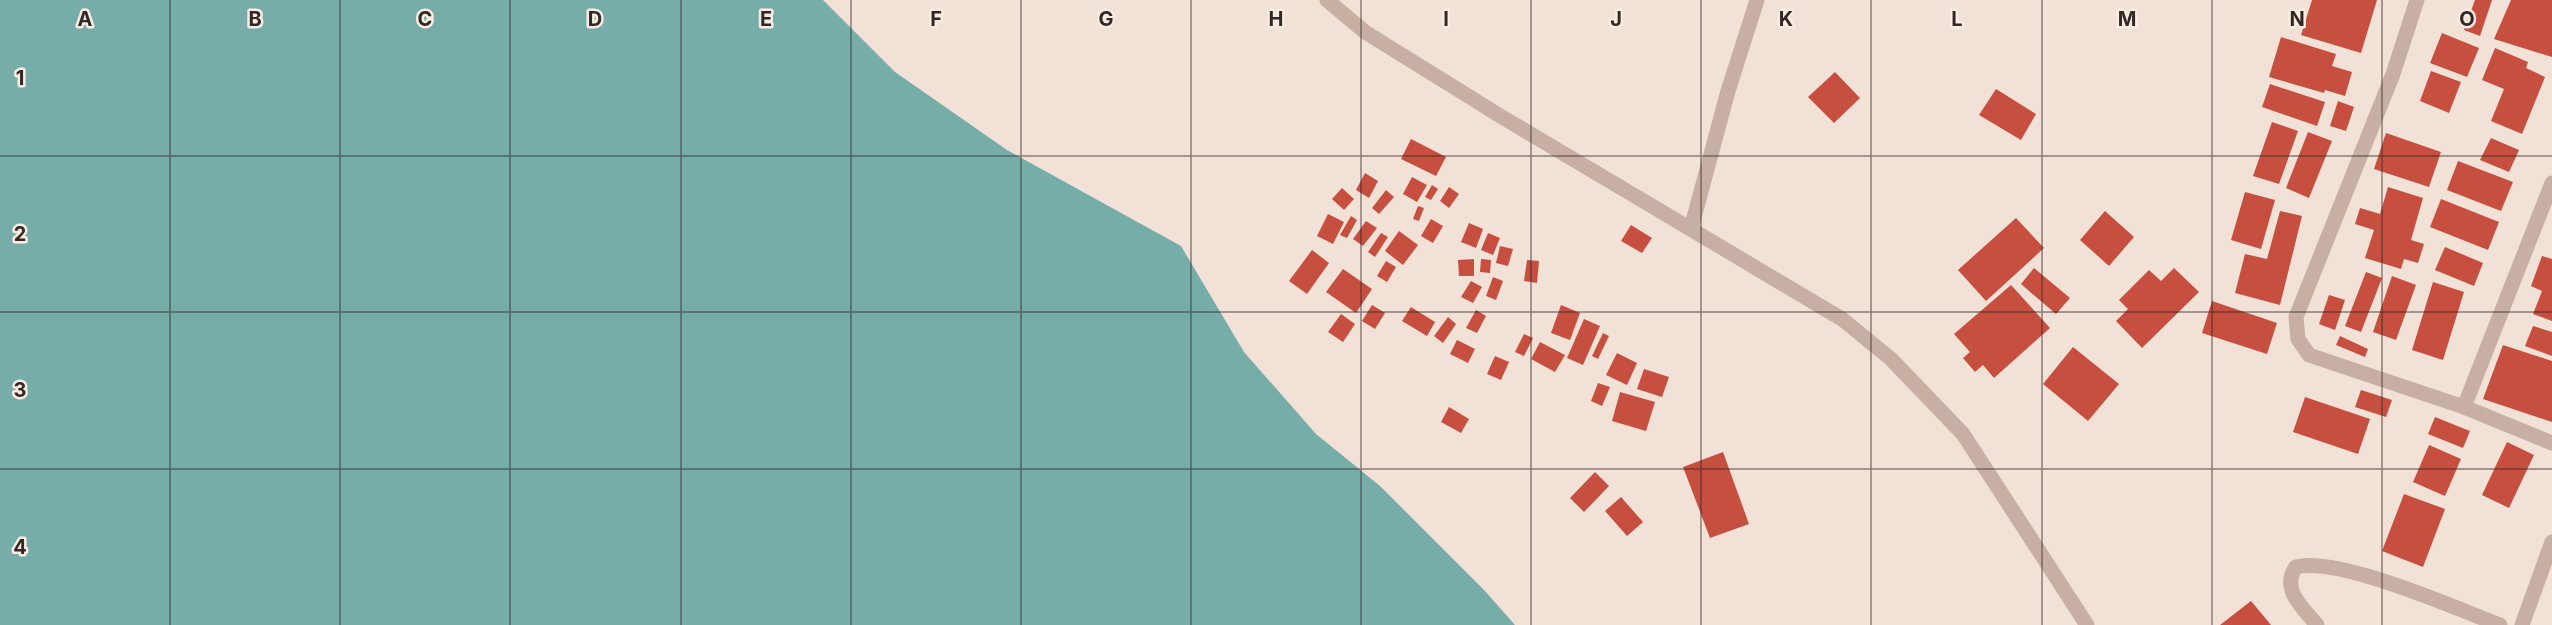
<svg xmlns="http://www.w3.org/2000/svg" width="2552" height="625" font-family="Inter,sans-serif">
	<rect width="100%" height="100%" fill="#f1e1d7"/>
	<path fill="#76ada9" d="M0 0H823L895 72 1007 150 1181 246 1244 352 1316 434 1380 486 1485 591 1515 625H0Z"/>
	<g fill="#c64f3f">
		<path d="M2312 0H2377L2361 53 2301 35Z"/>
		<path d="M2475 0H2492L2480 36 2464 30Z"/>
		<path d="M2511 0H2552V57L2494 39Z"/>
		<path d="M2442 33 2479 48 2467 77 2430 63Z"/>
		<path d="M2281 37 2336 54 2332 66 2352 72 2345 96 2325 90 2324 93 2269 77Z"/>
		<path d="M2495 48 2528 62 2526 68 2545 77 2522 134 2491 121 2504 89 2482 80Z"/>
		<path d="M2431 71 2461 82 2449 113 2420 101Z"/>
		<path d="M1835 72 1860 98 1834 123 1808 97Z"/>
		<path d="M2270 84 2325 102 2317 126 2262 107Z"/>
		<path d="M1996 89 2036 114 2021 140 1979 115Z"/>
		<path d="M2338 101 2354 107 2346 131 2330 126Z"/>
		<path d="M2272 122 2298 131 2279 184 2253 176Z"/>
		<path d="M2308 132 2332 141 2309 198 2286 188Z"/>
		<path d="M2386 133 2441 152 2429 187 2374 169Z"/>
		<path d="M2491 138 2519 150 2509 172 2480 160Z"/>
		<path d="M1411 139 1446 157 1436 176 1401 159Z"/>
		<path d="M2458 161 2513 182 2501 211 2447 190Z"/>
		<path d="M1365 173 1378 181 1369 198 1356 190Z"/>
		<path d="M1412 177 1427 185 1417 202 1403 194Z"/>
		<path d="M1432 185 1438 189 1431 200 1425 197Z"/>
		<path d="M1449 187 1459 194 1449 208 1440 201Z"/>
		<path d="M2388 187 2423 198 2411 240 2424 244 2418 263 2404 259 2401 269 2365 258 2374 230 2355 224 2360 208 2380 214Z"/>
		<path d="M1342 188 1354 199 1344 210 1332 199Z"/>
		<path d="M1386 190 1394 197 1379 214 1372 208Z"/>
		<path d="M2245 192 2275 200 2261 249 2231 240Z"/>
		<path d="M2441 199 2499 222 2488 250 2430 227Z"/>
		<path d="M1418 206 1424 208 1419 221 1413 219Z"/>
		<path d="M2105 211 2134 237 2109 266 2080 240Z"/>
		<path d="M2280 211 2302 216 2280 305 2235 293 2245 254 2267 259Z"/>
		<path d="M1328 214 1344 222 1333 244 1317 236Z"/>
		<path d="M1351 216 1357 220 1347 238 1340 235Z"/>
		<path d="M2016 218 2044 248 1986 301 1958 270Z"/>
		<path d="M1431 219 1443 226 1433 243 1421 236Z"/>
		<path d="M1366 221 1377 228 1363 246 1353 239Z"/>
		<path d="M1469 223 1483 229 1476 248 1461 242Z"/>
		<path d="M1631 225 1652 238 1642 253 1621 241Z"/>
		<path d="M1399 231 1418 245 1403 265 1385 251Z"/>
		<path d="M1381 233 1388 237 1375 257 1368 252Z"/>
		<path d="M1488 233 1500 238 1493 255 1481 250Z"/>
		<path d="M1500 246 1513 249 1508 266 1496 263Z"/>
		<path d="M2445 247 2483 263 2474 286 2435 270Z"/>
		<path d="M1312 250 1329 263 1307 294 1289 281Z"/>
		<path d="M2542 256 2552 259V321L2533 314 2542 291 2531 286Z"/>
		<path d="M1474 259V276H1459L1458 260Z"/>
		<path d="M1481 259 1491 260 1490 273 1480 272Z"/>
		<path d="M1527 260 1539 261 1537 283 1524 281Z"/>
		<path d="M1386 261 1396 267 1387 282 1377 276Z"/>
		<path d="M2034 268 2070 298 2056 314 2021 284Z"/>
		<path d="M2174 268 2199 292 2142 348 2116 321 2128 309 2119 300 2149 270 2161 281Z"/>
		<path d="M1343 269 1372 289 1356 313 1326 292Z"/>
		<path d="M2366 272 2382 278 2361 332 2345 326Z"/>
		<path d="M2392 276 2416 285 2396 340 2373 332Z"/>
		<path d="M1493 277 1503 281 1496 300 1486 296Z"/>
		<path d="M1471 281 1482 287 1473 303 1461 297Z"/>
		<path d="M2433 282 2464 292 2443 360 2412 350Z"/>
		<path d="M2011 285 2050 328 1994 378 1983 365 1975 372 1963 358 1970 352 1954 334Z"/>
		<path d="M2329 295 2345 300 2335 330 2319 324Z"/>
		<path d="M2212 301 2277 323 2267 354 2202 333Z"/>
		<path d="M1372 305 1385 313 1375 329 1362 321Z"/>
		<path d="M1561 305 1580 313 1570 340 1551 333Z"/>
		<path d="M1411 307 1435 322 1427 336 1402 321Z"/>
		<path d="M1476 310 1486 316 1477 333 1466 328Z"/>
		<path d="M1341 314 1355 324 1343 342 1328 332Z"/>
		<path d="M1448 317 1456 324 1443 343 1434 336Z"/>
		<path d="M1584 319 1600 326 1583 365 1567 358Z"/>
		<path d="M2533 326 2552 332V356L2525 346Z"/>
		<path d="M1603 333 1609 336 1598 359 1592 356Z"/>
		<path d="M1524 334 1533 338 1524 356 1515 352Z"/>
		<path d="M2340 336 2368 349 2365 357 2336 345Z"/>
		<path d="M1457 340 1475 349 1468 363 1450 354Z"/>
		<path d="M1540 342 1565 355 1555 372 1531 359Z"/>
		<path d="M2503 345 2552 361V422L2483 399Z"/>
		<path d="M2073 347 2119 384 2088 421 2043 384Z"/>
		<path d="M1617 353 1637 363 1627 385 1606 375Z"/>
		<path d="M1495 356 1509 362 1501 380 1487 374Z"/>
		<path d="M1644 369 1669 377 1662 397 1637 389Z"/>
		<path d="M1598 383 1610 387 1602 406 1591 401Z"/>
		<path d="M2361 390 2392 400 2386 417 2355 407Z"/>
		<path d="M1620 392 1655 402 1646 431 1612 421Z"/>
		<path d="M2305 397 2370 419 2358 454 2293 432Z"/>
		<path d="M1449 407 1469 419 1461 433 1441 422Z"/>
		<path d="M2435 417 2470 431 2463 448 2428 434Z"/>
		<path d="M2507 442 2534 455 2509 508 2482 495Z"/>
		<path d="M2429 445 2461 459 2445 496 2413 482Z"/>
		<path d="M1723 452 1749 524 1710 538 1683 467Z"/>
		<path d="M1595 472 1609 486 1584 512 1570 498Z"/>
		<path d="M2404 494 2445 509 2423 567 2382 551Z"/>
		<path d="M1621 497 1643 522 1627 536 1605 511Z"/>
		<path d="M2251 601 2271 625H2220Z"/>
	</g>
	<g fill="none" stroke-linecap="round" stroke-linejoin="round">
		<g stroke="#c8afa3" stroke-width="15">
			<path d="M1327 0 1365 32 1502 117 1842 319 1891 359 1963 434 2087 625"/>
			<path d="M2417 0 2393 74 2296 317 2298 339 2309 355 2464 407 2552 443"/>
			<path d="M1691 229 1728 91 1757 0"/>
			<path d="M2464 407 2552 183"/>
			<path d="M2317 625C2303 608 2280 589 2296 567 2338 556 2455 608 2500 625"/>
			<path d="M2522 625 2552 542"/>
		</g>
	</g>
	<path fill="none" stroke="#332825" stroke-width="1.5" stroke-opacity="0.55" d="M170 0V625M340 0V625M510 0V625M681 0V625M851 0V625M1021 0V625M1191 0V625M1361 0V625M1531 0V625M1701 0V625M1871 0V625M2042 0V625M2212 0V625M2382 0V625M0 156H2552M0 312H2552M0 469H2552"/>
	<g font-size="20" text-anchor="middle" font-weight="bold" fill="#332825" stroke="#f9ece3" stroke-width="5" stroke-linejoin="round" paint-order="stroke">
		<text x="85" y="26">A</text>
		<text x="255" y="26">B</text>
		<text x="425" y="26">C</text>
		<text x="595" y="26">D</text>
		<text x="766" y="26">E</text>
		<text x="936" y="26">F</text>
		<text x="1106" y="26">G</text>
		<text x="1276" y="26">H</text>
		<text x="1446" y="26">I</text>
		<text x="1616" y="26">J</text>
		<text x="1786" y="26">K</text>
		<text x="1957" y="26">L</text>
		<text x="2127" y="26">M</text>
		<text x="2297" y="26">N</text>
		<text x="2467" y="26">O</text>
		<text x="20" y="85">1</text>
		<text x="20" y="241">2</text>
		<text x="20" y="397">3</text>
		<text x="20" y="554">4</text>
	</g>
</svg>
